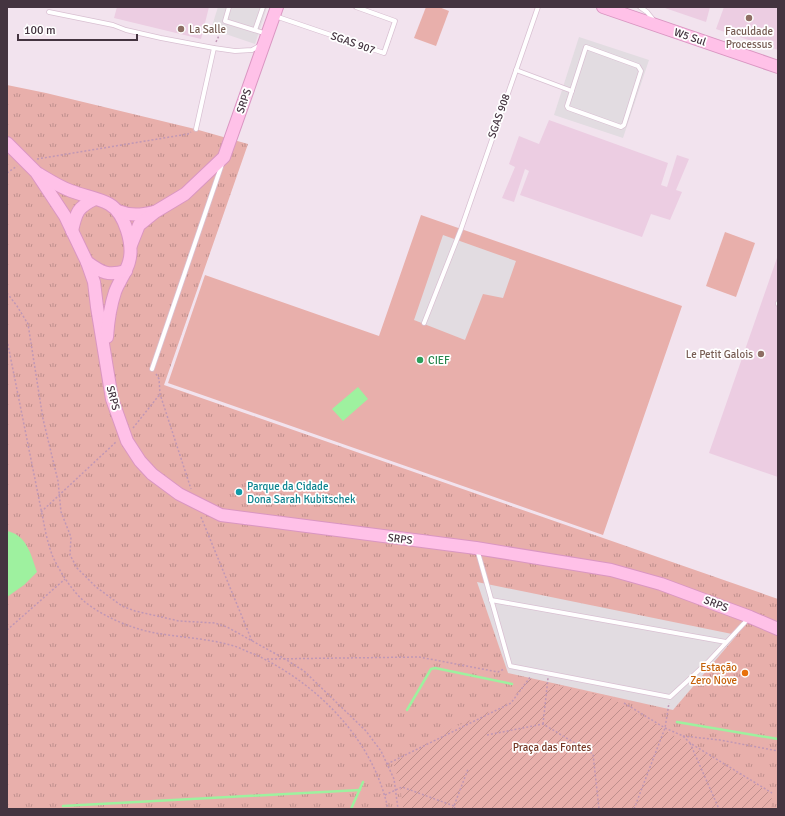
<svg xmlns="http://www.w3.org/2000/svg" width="785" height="816" font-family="Signika,sans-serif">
	<defs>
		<pattern id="park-tufts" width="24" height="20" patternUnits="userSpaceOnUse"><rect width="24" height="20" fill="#e8afab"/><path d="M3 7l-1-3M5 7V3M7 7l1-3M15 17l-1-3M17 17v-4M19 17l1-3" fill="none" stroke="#be8f8d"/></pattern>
		<pattern id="garden-furrows" width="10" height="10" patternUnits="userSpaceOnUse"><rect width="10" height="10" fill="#e8afab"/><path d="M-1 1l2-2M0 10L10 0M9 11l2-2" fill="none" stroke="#be8f8d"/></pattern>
	</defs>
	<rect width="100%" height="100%" fill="#f2e3ee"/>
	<g fill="#eccde2">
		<path d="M117 7H209L201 39 114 18Z"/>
		<path d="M662 7H710L706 22Z"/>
		<path d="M724 7H778V50L716 29Z"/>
		<path d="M549 120 668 163 661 185 667 187 677 155 689 159 676 190 682 192 670 220 651 214 642 237 520 195 529 171 525 169 514 202 502 198 515 167 509 164 519 136 539 144Z"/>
		<path d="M778 255V477L709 453Z"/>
	</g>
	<g fill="#e8afab">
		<path d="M426 7H439L449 11 436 46 414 38Z"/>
		<path d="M421 215 682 306 603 535 168 383 205 275 379 336Z"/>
		<path d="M725 232 755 243 736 297 706 286Z"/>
	</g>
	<path fill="url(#park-tufts)" d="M7 85 46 93 195 129 248 144 164 385 778 599V809H7Z"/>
	<path fill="url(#garden-furrows)" d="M529 678 613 699 772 794 771 809H403L400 784 394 766 395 762 453 728 510 702 527 680Z"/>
	<g fill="#e2dce1">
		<path d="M218 7H267L255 44 211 29Z"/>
		<path d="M579 37 649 60 623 138 554 115Z"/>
		<path d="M443 235 516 261 503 298 483 294 465 340 414 320Z"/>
		<path d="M477 582 737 635 673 710 508 673Z"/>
	</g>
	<g fill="#9ef19f">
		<path d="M358 387 368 399 343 421 332 409Z"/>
		<path d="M7 531C27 535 31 555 37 572L24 585 7 597Z"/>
	</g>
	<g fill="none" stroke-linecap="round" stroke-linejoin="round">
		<g stroke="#9ef19f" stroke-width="2.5">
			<path d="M407 710 431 669 435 668 512 684"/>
			<path d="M677 722 778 739"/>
			<path d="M63 806 360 790"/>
			<path d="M351 809 363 782"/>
		</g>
		<defs>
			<g id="lane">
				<path d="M229 7 225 21 267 34"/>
				<path d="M640 7 647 12 655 22"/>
				<path d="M49 12 113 25 126 30 161 38 214 48 235 51 252 50 261 45"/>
				<path d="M275 16 384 53 395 21 356 7"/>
				<path d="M255 30 263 7"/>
				<path d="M586 47 638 66 641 71 624 125 621 127 568 108 567 106Z"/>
				<path d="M516 70 572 91"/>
				<path d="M196 129 214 48"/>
				<path d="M778 304V303"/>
				<path d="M424 323 461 229 538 7"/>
				<path d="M152 369 222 164"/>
				<path d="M477 549 510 666 670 697 708 662 748 619"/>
				<path d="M491 600 726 642"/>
			</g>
			<g id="secondary">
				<path d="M603 7 778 67"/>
				<path d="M7 143 36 172 65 216 87 262 94 282 97 307 112 399 127 441 140 461 152 474 179 494 221 515 476 548 611 570 661 584 750 617 778 629"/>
				<path d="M39 174C49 180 60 187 71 191 84 196 98 198 109 204 125 213 134 245 129 262 126 273 119 281 115 292 110 307 108 322 107 337"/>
				<path d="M118 211C131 216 141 215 154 212"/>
				<path d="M72 231C76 212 78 207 95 199"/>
				<path d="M131 245 139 225 155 212 185 194 224 157 277 7"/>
				<path d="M87 262C102 273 108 276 126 271"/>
			</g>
		</defs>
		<use href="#lane" stroke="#d9c0d2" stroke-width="5.5"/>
		<use href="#secondary" stroke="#da96c2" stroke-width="14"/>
		<g stroke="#c097b5" stroke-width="1.5" stroke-dasharray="2 2" stroke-linecap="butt">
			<path d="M216 42 223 27"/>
			<path d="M37 159 188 134 191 132"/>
			<path d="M7 173 17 166"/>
			<path d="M7 293 17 306 28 324 43 419 58 481 61 512 71 537 70 555 77 568 96 587 122 606 135 611 179 621 215 623 227 627 285 659 304 671 366 731 381 751 394 779 398 809"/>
			<path d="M7 340 46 534C48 542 50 550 53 557 60 572 72 591 85 602 105 618 137 631 162 634 186 638 211 639 234 646 241 648 247 652 254 654 317 683 373 739 388 809"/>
			<path d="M156 374 159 379 160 394 191 489"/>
			<path d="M133 428 160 394"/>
			<path d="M41 512 116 442"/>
			<path d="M201 517 252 641"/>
			<path d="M7 630 65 579"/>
			<path d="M267 659 419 657 498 672 504 669"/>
			<path d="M624 703 665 728 683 736 690 743 772 793"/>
			<path d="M543 724 548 678"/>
			<path d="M487 735 543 724 593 754 599 809"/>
			<path d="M683 736 720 740 778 751"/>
			<path d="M690 743 719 809"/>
			<path d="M387 764 511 703 531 676"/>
			<path d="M385 795 402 787 454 806"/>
			<path d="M455 809 454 806 468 769"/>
			<path d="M634 809 665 728 669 703"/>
		</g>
		<use href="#lane" stroke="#fff" stroke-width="4"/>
		<use href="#secondary" stroke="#ffc1e8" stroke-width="12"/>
	</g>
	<g fill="#8d6e63" stroke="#fff" stroke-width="1.5">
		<circle cx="749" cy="18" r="4"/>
		<circle cx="181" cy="29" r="4"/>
		<circle cx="761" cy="354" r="4"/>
	</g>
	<circle fill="#2e9e5b" stroke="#fff" stroke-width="1.5" cx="420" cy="360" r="4"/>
	<circle fill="#0f9aa8" stroke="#fff" stroke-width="1.5" cx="239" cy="492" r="4"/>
	<circle fill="#e8710a" stroke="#fff" stroke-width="1.5" cx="745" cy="673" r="4"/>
	<g text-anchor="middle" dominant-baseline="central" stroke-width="3.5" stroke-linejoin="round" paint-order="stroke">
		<g font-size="11" fill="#785e54" stroke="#fff" text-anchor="start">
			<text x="189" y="29">La Salle</text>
			<text x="749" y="31" text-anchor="middle">Faculdade<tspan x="749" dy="13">Processus</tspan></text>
			<text x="753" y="354" text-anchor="end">Le Petit Galois</text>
		</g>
		<g font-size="11" fill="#443440" stroke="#fff">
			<text transform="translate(690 37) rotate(19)">W5 Sul</text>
			<text transform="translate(353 43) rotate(19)">SGAS 907</text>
			<text transform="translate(244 101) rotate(-71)">SRPS</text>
			<text transform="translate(499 116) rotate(-71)">SGAS 908</text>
			<text transform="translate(113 398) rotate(76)">SRPS</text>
			<text transform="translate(400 539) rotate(7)">SRPS</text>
			<text transform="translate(716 604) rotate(21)">SRPS</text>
		</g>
		<g font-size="11" fill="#27864d" stroke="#fff" text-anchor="start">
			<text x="428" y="360">CIEF</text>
		</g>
		<g font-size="11" fill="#0d838f" stroke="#fff" text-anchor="start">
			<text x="247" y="486">Parque da Cidade<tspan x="247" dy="13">Dona Sarah Kubitschek</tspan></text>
		</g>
		<g font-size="11" fill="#c56008" stroke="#fff" text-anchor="end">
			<text x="737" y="667">Estação<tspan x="737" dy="13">Zero Nove</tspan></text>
		</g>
		<g font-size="11" fill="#763926" stroke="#fff">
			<text x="552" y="747">Praça das Fontes</text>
		</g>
	</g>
	<rect width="785" height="816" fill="none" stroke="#443440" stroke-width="16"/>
	<path d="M18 34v6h119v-6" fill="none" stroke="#443440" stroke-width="2"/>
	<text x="24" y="34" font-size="12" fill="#443440" stroke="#ffffff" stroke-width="3" paint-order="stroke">100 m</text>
</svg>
